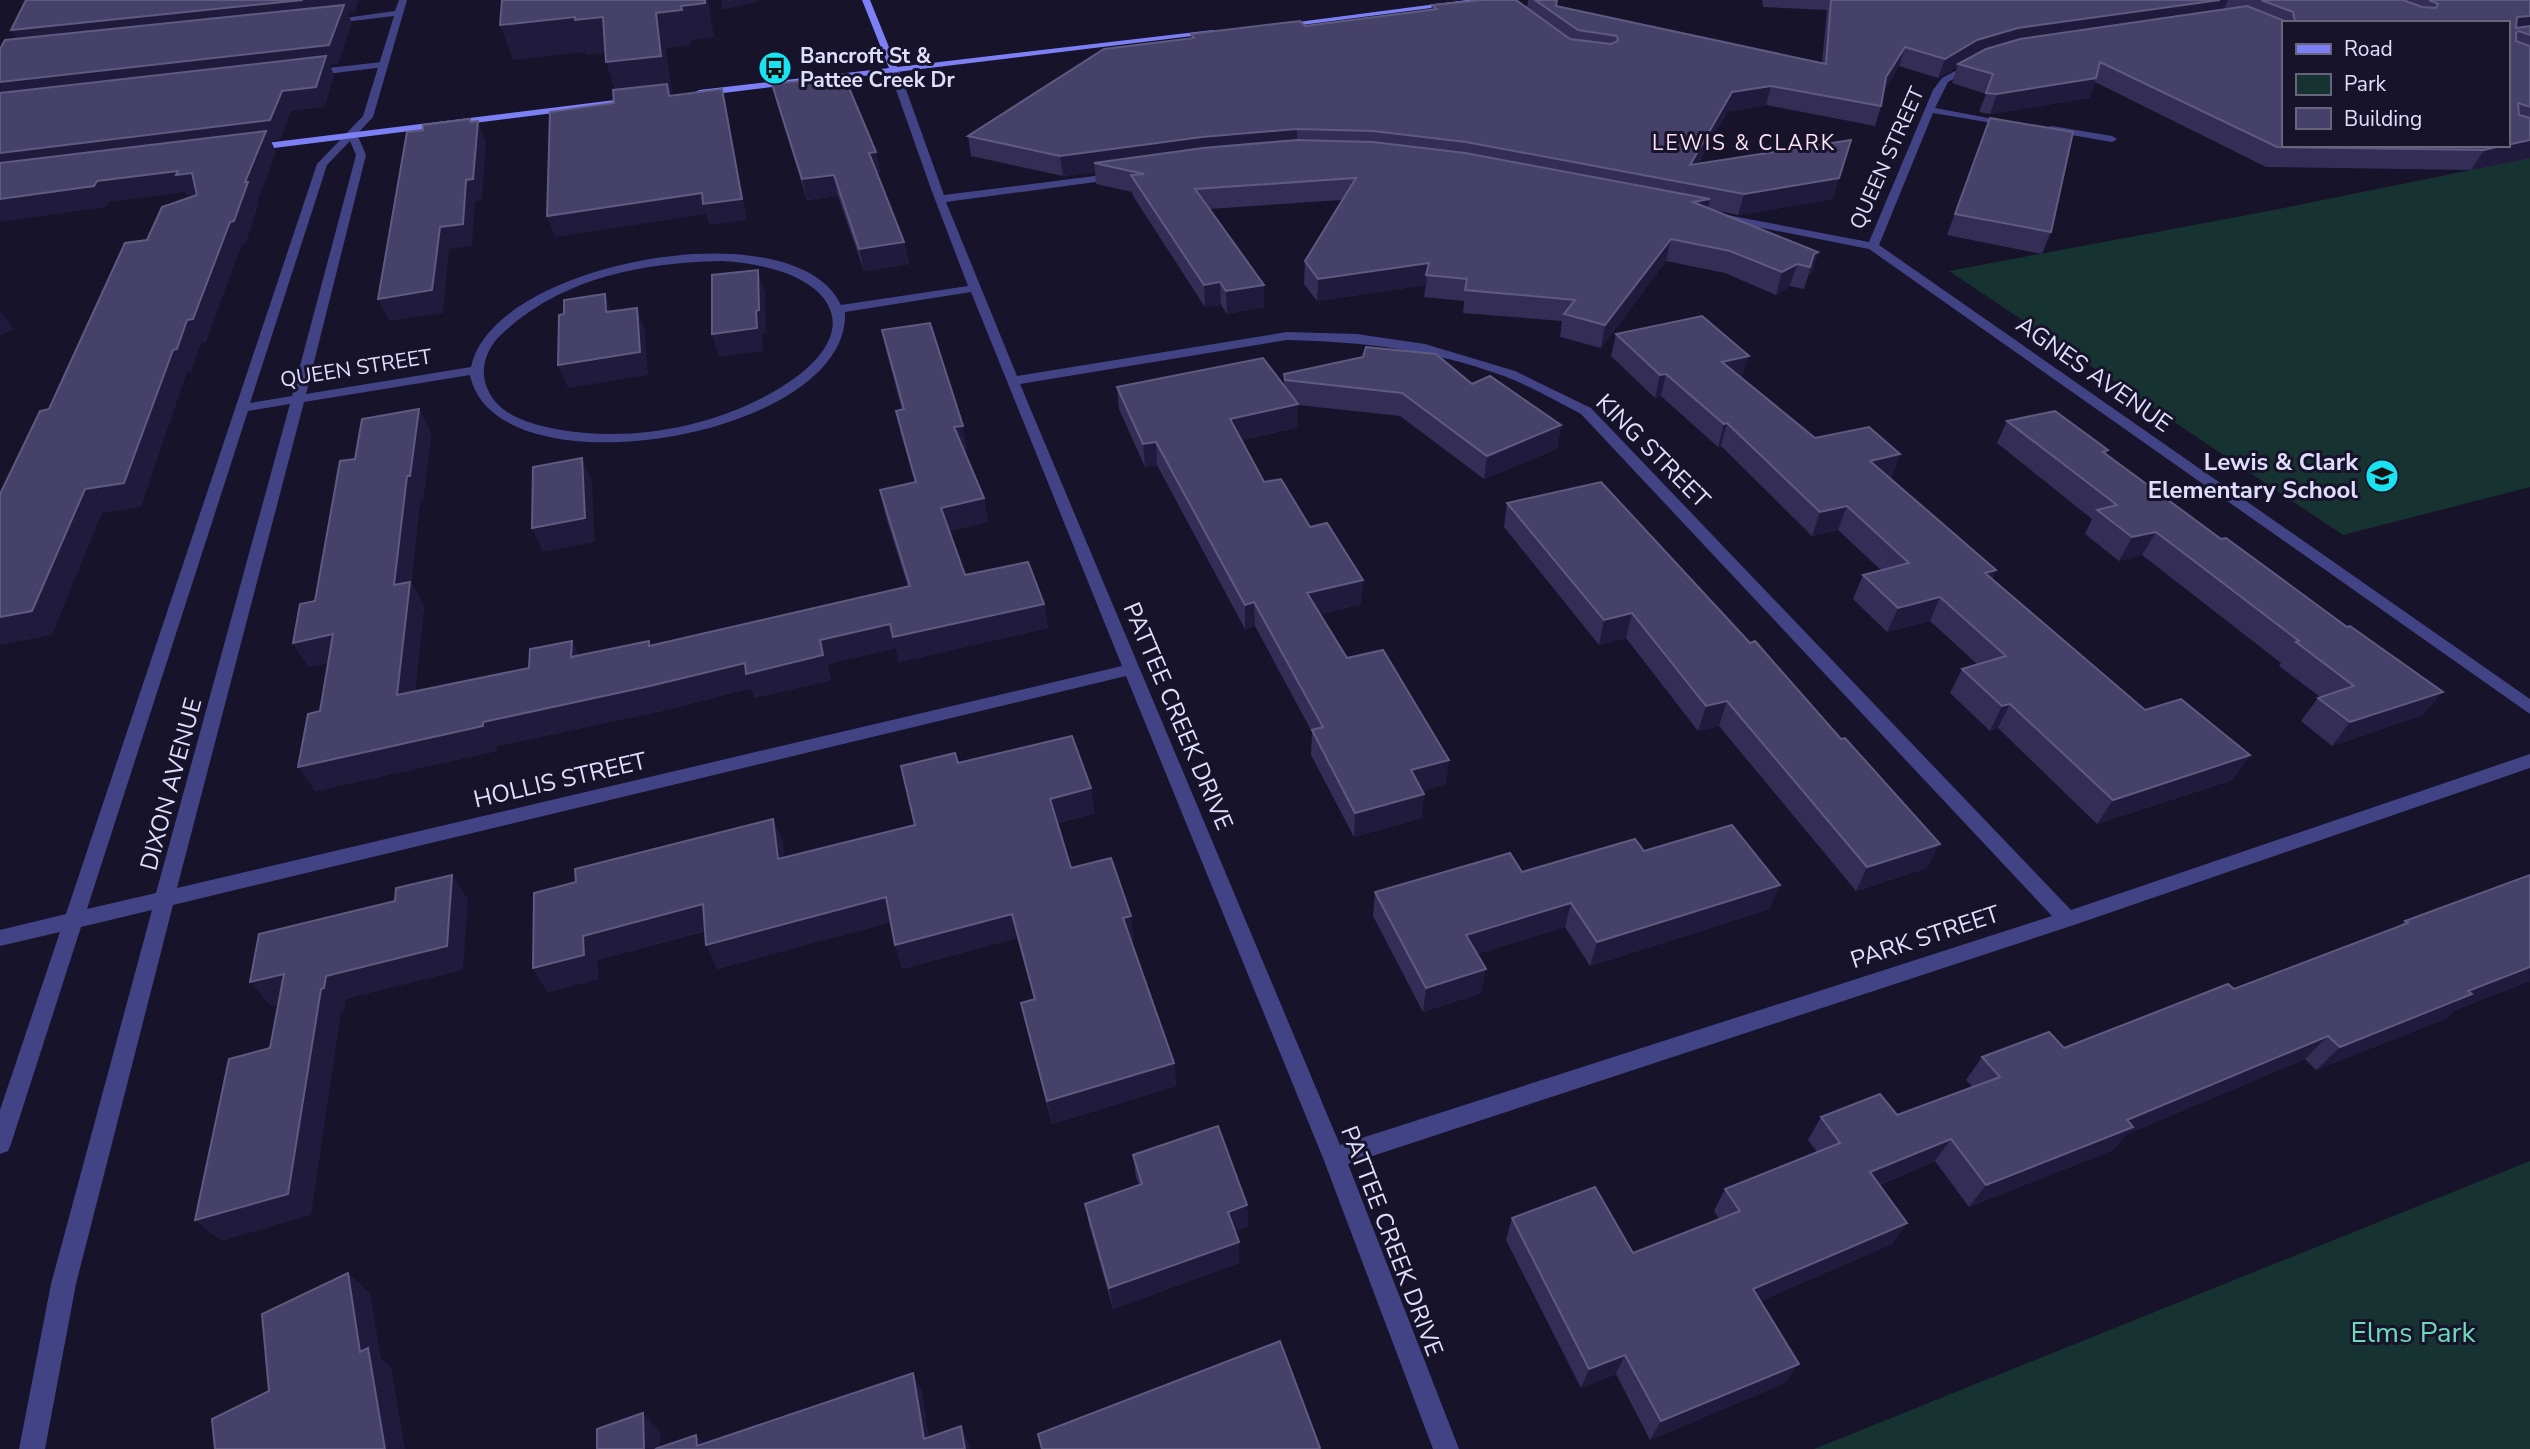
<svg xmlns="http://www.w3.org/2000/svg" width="2530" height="1449" font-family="'Nunito Sans',sans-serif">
	<rect width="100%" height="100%" fill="#16132a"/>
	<g fill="#173331">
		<path d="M2530 158V487L2343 535 1949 271 2284 208Z"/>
		<path d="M2530 1161V1449H1814Z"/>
	</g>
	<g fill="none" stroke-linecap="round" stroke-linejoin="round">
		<path fill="#424385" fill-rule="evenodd" d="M382 62 385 63V67L310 76 305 73 310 70Z"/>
		<g fill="#424385" fill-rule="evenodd">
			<path d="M399 0H407L373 117 357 134 366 155 306 394 471 367C492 261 797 207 841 305L968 286 931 189 889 70 894 67 899 70 944 195 1118 173 1123 176 1118 179 946 202 1017 376 1287 332 1357 334 1425 344 1515 371 1591 408 2071 910 2530 754V768L2074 925 1348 1164 1459 1449H1433L1323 1158 1126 676 173 905 76 1284 45 1449H19L51 1284 152 910 81 927 11 1144 8 1151 0 1154V1110L60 932 0 946V930L66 914 317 164 363 116 394 16 327 24 323 21 395 11ZM350 141 356 155 292 396 250 403 327 165ZM721 261C838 267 881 337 762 398 702 429 628 441 561 430 535 425 502 418 489 392 477 370 487 346 505 331 565 277 642 263 721 261ZM971 292 1122 666 177 888 304 402 470 375C495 498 851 438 845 312ZM1287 340C1365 342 1429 349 1504 376 1530 386 1556 401 1581 414L2052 916 1340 1145 1020 384ZM290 404 156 893 87 909 248 411Z"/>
			<path d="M1974 61 1982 63 1948 82 1935 108 2015 123 2010 126 1933 113 1879 245 2530 699V714L1869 249 1717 219 1711 216 1717 213 1869 242 1933 90 1942 78Z"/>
			<path d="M2052 126 2112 136 2117 139 2112 142 2048 131V127Z"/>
		</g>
		<g fill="#7d80f5" fill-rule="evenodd">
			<path d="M862 0H870L897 67 1213 30 1217 33 699 96 694 93 699 90 889 68Z"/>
			<path d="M1467 0H1492L1279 28 1275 25Z"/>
			<path d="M615 100 620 103 618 105 250 151 245 148 250 145Z"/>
		</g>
	</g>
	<g fill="#342e57">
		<path d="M1528 0H1557L1556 6 1822 63 1827 10 1763 7 1762 0H2530V158L2471 170 2266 167 2095 82 2089 98 1990 114 1979 112 1986 94 1952 83 1957 67 1938 78 1899 66 1884 90 1881 106 1875 126 1766 105 1727 112 1698 164 1833 199 1738 215 1714 210 1818 252 1812 274 1808 276 1804 289 1790 286 1776 295 1725 273 1666 261 1601 348 1560 337 1562 321 1463 313 1464 301 1424 297 1426 285 1317 301 1304 284 1305 261 1342 200 1209 209 1264 307 1227 314 1221 305 1205 307 1133 196 1132 192 1096 184 1095 172 1063 176 971 156 968 136 1191 38V34L1305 26 1431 10 1432 5 1527 8Z"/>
		<path d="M772 84 876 152 880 173H877L904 242 909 264 864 271 838 196 807 200 777 104Z"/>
		<path d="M1990 118 2051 232 2042 254 1947 235Z"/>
		<path d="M882 330 967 449 964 450 984 498 988 522 949 531 965 575 1044 604 1048 628 899 662 896 648 827 664 831 680 755 698 751 688 661 711 497 746 496 751 315 791 320 711 328 663 309 667 293 643 315 601 355 459 419 409 431 433 423 500H420L411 583 424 606 415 691 529 668 572 641 578 655 651 646 908 587 885 514 880 490 915 483 901 434 896 411 902 410 887 353Z"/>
		<path d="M1616 334 1742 378 1815 438 1900 454 1891 478H1890L1996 570 1992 579 2145 710 2250 755 2232 780 2097 824 1998 728 1990 731 1950 693 1962 669 1977 664 1930 621 1887 632 1853 599 1863 575 1881 570 1838 530 1812 536 1721 446 1718 447 1661 396 1655 398 1611 356Z"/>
		<path d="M1284 374 1472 384 1561 425 1557 449 1484 479 1400 416 1298 405V427L1241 440 1264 482 1363 580 1361 604 1320 614 1347 658 1446 784 1422 791V818L1354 837 1311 755 1312 732 1255 626 1245 629 1157 465 1145 467 1119 409 1117 387 1284 385Z"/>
		<path d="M2007 421 2108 450 2106 454 2423 715 2332 746 2301 721 2318 698 2320 697 2279 666 2281 663 2142 555 2119 561 2085 534 2092 519 1997 443Z"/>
		<path d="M1507 503 1927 868 1856 891 1719 726 1698 731 1626 638 1599 645 1504 527Z"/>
		<path d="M958 763 1095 813 1057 823 1071 868 1134 940H1131L1174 1063 1176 1086 1052 1124 1026 1026 1021 1003 1034 999 1017 938 902 969 890 922 717 969 705 931 597 960 598 979 548 992 533 968 576 882 773 819 783 844 784 857 915 825Z"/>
		<path d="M1644 851 1770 909 1590 966 1565 927 1477 954 1481 993 1423 1012 1373 916 1375 892 1522 872Z"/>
		<path d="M2530 875V981L2455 1010 2447 1018 2316 1070 2305 1059 2127 1134 2113 1150 1969 1207 1935 1161 1879 1185 1907 1223 1892 1244 1760 1301 1785 1383 1650 1440 1616 1374 1581 1388 1506 1240 1512 1218 1633 1253 1719 1219 1714 1211 1725 1189 1817 1152 1808 1140 1821 1117 1897 1115 1973 1087 1966 1080 1982 1057 2064 1048 2234 989 2400 926 2405 921Z"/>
		<path d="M1133 1155 1247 1205 1248 1227 1235 1231 1239 1242V1263L1113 1309 1089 1225 1085 1204 1139 1185 1136 1177Z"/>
	</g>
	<g fill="#201b3d">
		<path d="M303 0H359L355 12 348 13 352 23 338 64 330 65 334 75 325 107 291 111 280 140 271 141 276 152 258 200 259 203 246 243 242 244 206 342 201 343 191 372H187L141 507 102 513 52 635 0 645V617L85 489 173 350 187 320 261 142 0 175V82L22 47 11 30Z"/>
		<path d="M705 0H708L714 37 691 40V45L666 48 672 92H670L673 103 618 99 606 62 656 13Z"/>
		<path d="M721 0H759V1L723 10Z"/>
		<path d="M2220 0H2228L2221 17 1958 64 1957 67 1938 78 1945 59 1977 40 2018 28Z"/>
		<path d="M2530 16V32L2519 31 2507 50 2517 17Z"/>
		<path d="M575 17H603L614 52 586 55 585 52 513 60 500 25Z"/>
		<path d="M1905 47 1899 66 1880 96 1886 77Z"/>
		<path d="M2096 78 2089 98 1990 114 1997 94Z"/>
		<path d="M1771 86 1766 105 1727 112 1687 183 1690 165 1732 92Z"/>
		<path d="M722 89 727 108 747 220 709 225 706 214 555 237 547 216Z"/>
		<path d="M470 119 477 136 478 121 486 142 482 200 475 201 472 246 449 249 443 313 389 321 378 299 440 227Z"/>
		<path d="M1297 129V149L1094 163 1095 172 1063 176 1060 156 1202 137Z"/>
		<path d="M1851 140 1833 199 1738 215 1744 194Z"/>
		<path d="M2530 140V158L2471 170 2484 150Z"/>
		<path d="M876 152 880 173 873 174 869 153Z"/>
		<path d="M178 171 192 173 203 194 187 196 185 192 109 202 106 207 0 222V199L97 181Z"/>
		<path d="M834 175 838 196 807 200 802 179Z"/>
		<path d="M1710 199 1705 220 1693 202Z"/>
		<path d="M1671 239 1666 261 1601 348 1605 325Z"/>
		<path d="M904 242 909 264 864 271 859 249Z"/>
		<path d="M1818 252 1812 274 1808 276 1814 254Z"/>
		<path d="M1429 263 1426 285 1317 301 1318 279Z"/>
		<path d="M1797 264 1790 286 1776 295 1782 272Z"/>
		<path d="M758 270 765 292 766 333H762L763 351 719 357 712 334 756 311Z"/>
		<path d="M1220 282 1221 305 1205 307 1204 285Z"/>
		<path d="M1264 285V307L1227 314 1226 291Z"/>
		<path d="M605 294 613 316 606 312Z"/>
		<path d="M637 308 645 331 648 375 568 388 558 365Z"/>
		<path d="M0 311 14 330 0 335Z"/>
		<path d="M1749 356 1742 379 1722 362Z"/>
		<path d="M1666 374 1661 396 1655 398 1660 375Z"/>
		<path d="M1298 404V427L1230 442V419Z"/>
		<path d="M419 409 431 433 423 500H420L411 583 424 606 412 720 397 695 394 585 407 476Z"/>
		<path d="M1727 423 1721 446 1718 447 1724 424Z"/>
		<path d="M1561 425 1557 449 1484 479 1487 456Z"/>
		<path d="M963 426 967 449 959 451 954 427Z"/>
		<path d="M1156 442 1157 465 1145 467 1143 444Z"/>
		<path d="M1900 454 1891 478 1862 484 1870 461Z"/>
		<path d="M582 458 592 482 595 542 543 552 532 528Z"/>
		<path d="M984 498 988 522 946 532 941 508Z"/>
		<path d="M1847 506 1838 530 1812 536 1820 512Z"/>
		<path d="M2156 532 2142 555 2119 561 2132 537Z"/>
		<path d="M1996 570 1984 594 1985 573Z"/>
		<path d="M1363 580 1361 604 1307 617V593Z"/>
		<path d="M1940 597 1930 621 1887 632 1898 608Z"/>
		<path d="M1254 602 1255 626 1245 629V605Z"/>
		<path d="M1044 604 1048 628 899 662 896 648 827 664 831 680 755 698 751 688 661 711 497 746 496 751 315 791 298 767 820 640 890 624Z"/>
		<path d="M1632 613 1626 638 1599 645 1604 620Z"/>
		<path d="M333 634 349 659 309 667 293 643Z"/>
		<path d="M572 641 583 665 571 657Z"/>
		<path d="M2443 692 2423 715 2332 746 2350 722Z"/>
		<path d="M1727 701 1719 726 1698 731 1706 706Z"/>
		<path d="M2010 704 1998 728 1990 731 2002 706Z"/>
		<path d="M2250 755 2232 780 2097 824 2113 800Z"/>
		<path d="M1449 760 1446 784 1408 795 1411 770Z"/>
		<path d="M1091 788 1095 813 1054 823 1050 799Z"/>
		<path d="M1424 794 1422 818 1354 837 1355 813Z"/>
		<path d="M773 819 783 844 788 883 778 859Z"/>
		<path d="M1940 844 1927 868 1856 891 1867 867Z"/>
		<path d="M452 875 468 899 463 970 346 999 344 1012 341 1013 311 1215 221 1241 195 1220 321 989 326 976Z"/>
		<path d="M1780 885 1770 909 1590 966 1597 942Z"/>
		<path d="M886 897 893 922 717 969 706 945Z"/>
		<path d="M1571 903 1565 927 1462 959 1466 935Z"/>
		<path d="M703 904 714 928 597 960 598 979 548 992 533 968 583 936Z"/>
		<path d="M1012 914 1017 938 902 969 895 945Z"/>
		<path d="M1131 916 1134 940 1126 942 1123 918Z"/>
		<path d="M2530 967V981L2455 1010 2447 1018 2316 1070 2340 1047 2468 991Z"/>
		<path d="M1486 969 1481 993 1423 1012 1426 988Z"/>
		<path d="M284 974 304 998 271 1006 250 982Z"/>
		<path d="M2328 1036 2305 1059 2127 1134 2113 1150 1969 1207 1986 1185 2127 1120Z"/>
		<path d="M1174 1063 1176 1086 1052 1124 1047 1101Z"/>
		<path d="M1951 1139 1935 1161 1856 1194 1870 1172Z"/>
		<path d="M1247 1205 1248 1227 1229 1234 1228 1212Z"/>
		<path d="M1907 1223 1892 1244 1741 1310 1753 1289Z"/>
		<path d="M1239 1242V1263L1113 1309 1109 1288Z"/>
		<path d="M348 1273 370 1293 381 1359 391 1367 405 1449H385L360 1352Z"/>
		<path d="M1625 1355 1616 1374 1581 1388 1589 1369Z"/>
		<path d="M1799 1364 1785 1383 1650 1440 1661 1421Z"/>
		<path d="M913 1373 922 1392 931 1449 924 1439Z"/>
		<path d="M643 1413 660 1431V1449H644Z"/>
		<path d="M961 1426 969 1444 970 1449H965Z"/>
		<path d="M696 1435 708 1449 697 1446Z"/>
	</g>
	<g fill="#464168" stroke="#5e5a80" stroke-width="2">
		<path d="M26 0H303L11 30Z"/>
		<path d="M502 0H705V3L681 6 682 10 656 13 661 56 606 62 603 17 575 20V17L500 25Z"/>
		<path d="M1483 0H1516L1570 39 1611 44 1618 41 1617 36 1578 30 1535 0H1557L1556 6 1826 64 1831 0H2220L2018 28 1977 40 1945 59 1905 47 1886 77 1881 106 1771 86 1732 92 1690 165 1851 140 1839 178 1744 194 1466 142 1373 131 1297 129 1202 137 1060 156 968 136 1104 49 1194 38 1191 34 1300 21 1305 26 1437 9 1432 5Z"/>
		<path d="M2261 0H2403L2422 7 2436 8 2438 4 2429 0H2530V16L2517 17 2516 28 2530 26V35L2519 31 2516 33V41L2530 46V107L2518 103 2519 115 2530 118V140L2507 145V23H2292L2295 21 2293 12Z"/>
		<path d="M344 5 329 45 0 82V49L5 40Z"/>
		<path d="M2247 6 2290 23H2283V145H2505L2484 150 2277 147 2100 62 2096 78 1997 94 1986 93 1993 74 1958 64 1986 49 2020 39Z"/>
		<path d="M326 56 316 87 282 91 270 120 0 153V93Z"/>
		<path d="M844 76 876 152 869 153 904 242 859 249 834 175 802 179 772 84Z"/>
		<path d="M667 84 669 96 722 89 742 199 703 204 702 193 547 216 550 112 614 103 613 90Z"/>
		<path d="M1990 118 2073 132 2051 232 1955 214Z"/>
		<path d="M470 119V122L478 121 473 179 466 180 463 224 440 227 432 290 378 299 407 132 423 130V125Z"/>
		<path d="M266 131 245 182H248L234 221 230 222 193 319 187 320 177 349 173 350 124 483 85 489 32 611 0 617V494L40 411 49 409 125 243 147 240 162 207 197 195 192 173 176 175 178 171 97 181 94 186 0 199V163Z"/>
		<path d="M1297 140 1373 142 1465 153 1710 199 1693 202 1818 252 1814 254 1810 267 1797 264 1782 272 1730 251 1671 239 1605 325 1564 314 1575 300 1465 290 1467 279 1426 275 1429 263 1318 279 1305 261 1356 178 1195 189 1264 285 1226 291 1220 282 1204 285 1131 175 1144 174 1094 163 1203 148Z"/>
		<path d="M758 270 759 310 756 311 757 328 712 334V275Z"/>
		<path d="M605 294 606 312 637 308 640 352 558 365 559 315 564 314V300Z"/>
		<path d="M1702 316 1749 356 1722 362 1815 438 1869 427 1900 454 1870 461 1996 570 1985 573 2145 710 2181 699 2250 755 2113 800 2010 704 2002 706 1962 669 2006 656 1940 597 1898 608 1863 575 1909 563 1847 506 1820 512 1727 423 1724 424 1666 374 1660 375 1616 334Z"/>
		<path d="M930 323 963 426 954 427 984 498 941 508 965 575 1028 562 1044 604 893 637 890 624 820 640 823 655 746 674 745 663 650 686 483 722V726L298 767 308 714 320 711 333 634 293 643 300 604 315 601 340 461 355 459 362 419 419 409 410 476H407L394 585 410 582 397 695 529 668 530 649 572 641 571 657 649 641V646L910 586 880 490 916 482 896 411 904 409 882 330Z"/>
		<path d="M1366 347 1436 354 1472 384 1490 376 1561 425 1487 456 1402 393 1285 380 1284 374 1363 357Z"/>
		<path d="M1263 358 1298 404 1230 419 1264 482 1281 479 1310 527 1327 523 1363 580 1307 593 1347 658 1383 650 1449 760 1411 770 1424 794 1355 813 1312 730 1323 727 1254 602 1245 605 1156 442 1143 444 1117 387Z"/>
		<path d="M2055 411 2108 450 2103 452 2221 539 2226 538 2347 627 2350 626 2443 692 2350 722 2318 698 2354 686 2296 642 2299 641 2156 532 2132 537 2097 510 2117 505 2007 421Z"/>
		<path d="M582 458 585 518 532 528 533 467Z"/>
		<path d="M1601 482 1750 643 1755 641 1841 739 1845 738 1940 844 1867 867 1727 701 1706 706 1632 613 1604 620 1507 503Z"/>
		<path d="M1072 736 1091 788 1050 799 1071 868 1111 858 1131 916 1123 918 1174 1063 1047 1101 1021 1003 1035 999 1012 914 895 945 886 897 706 945 703 904 583 936 584 955 533 968 534 893 576 882 575 869 773 819 778 859 915 825 901 766 955 753 958 763Z"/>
		<path d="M1732 825 1780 885 1597 942 1571 903 1466 935 1486 969 1426 988 1375 892 1510 853 1522 872 1635 839 1644 851Z"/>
		<path d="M452 875 447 946 326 976 324 988 321 989 288 1194 195 1220 229 1059 270 1048 284 974 250 982 259 934 395 901 396 888Z"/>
		<path d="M2530 875V967L2468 991 2472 994 2340 1047 2328 1036 2127 1120 2133 1127 1986 1185 1951 1139 1870 1172 1907 1223 1753 1289 1799 1364 1661 1421 1625 1355 1589 1369 1512 1218 1595 1187 1633 1253 1740 1211 1725 1189 1840 1143 1821 1117 1880 1094 1897 1115 2000 1077 1982 1057 2049 1032 2064 1048 2228 984 2234 989 2408 923 2405 921Z"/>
		<path d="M1218 1126 1247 1205 1228 1212 1239 1242 1109 1288 1085 1204 1142 1184 1133 1155Z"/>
		<path d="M348 1273 360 1352 368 1348 385 1449H215L212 1419 269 1391 262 1314Z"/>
		<path d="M1280 1341 1320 1448 1317 1449H1042L1038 1434Z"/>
		<path d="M913 1373 924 1439 961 1426 965 1449H655L696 1435 697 1446Z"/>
		<path d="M643 1413 644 1449H597V1429Z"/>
	</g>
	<defs>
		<symbol id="bus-disc" viewBox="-11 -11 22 22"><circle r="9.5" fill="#19e3ee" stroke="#16132a"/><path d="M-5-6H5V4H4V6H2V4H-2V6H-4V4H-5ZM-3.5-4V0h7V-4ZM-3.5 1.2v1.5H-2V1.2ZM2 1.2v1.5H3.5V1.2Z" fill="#111"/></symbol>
		<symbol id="school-disc" viewBox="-11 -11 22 22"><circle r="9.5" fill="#19e3ee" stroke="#16132a"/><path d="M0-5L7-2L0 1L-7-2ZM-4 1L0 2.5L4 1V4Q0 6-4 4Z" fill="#111"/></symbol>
	</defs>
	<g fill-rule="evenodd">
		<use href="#bus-disc" x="756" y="49" width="38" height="38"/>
		<use href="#school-disc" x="2363" y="457" width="38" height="38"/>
	</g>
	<g text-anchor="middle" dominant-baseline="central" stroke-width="6" stroke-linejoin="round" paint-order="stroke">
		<g font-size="21" font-weight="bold" fill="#e0defd" stroke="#16132a" text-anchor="start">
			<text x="800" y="56">Bancroft St &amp;<tspan x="800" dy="24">Pattee Creek Dr</tspan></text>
		</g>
		<g font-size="21" letter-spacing="2" fill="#fde0f4" stroke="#16132a">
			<text x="1744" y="143">LEWIS &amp; CLARK</text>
		</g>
		<g font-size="21" fill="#e0defd" stroke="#16132a">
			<text transform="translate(1887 158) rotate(-66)">QUEEN STREET</text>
			<text transform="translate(356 368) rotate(-9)">QUEEN STREET</text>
		</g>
		<g font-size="24" fill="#e0defd" stroke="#16132a">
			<text transform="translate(2094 374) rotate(35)">AGNES AVENUE</text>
			<text transform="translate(1653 451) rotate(45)">KING STREET</text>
			<text transform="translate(1178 716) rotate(67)">PATTEE CREEK DRIVE</text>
			<text transform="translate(560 780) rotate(-13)">HOLLIS STREET</text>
			<text transform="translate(171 784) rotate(-75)">DIXON AVENUE</text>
			<text transform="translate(1925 937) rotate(-18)">PARK STREET</text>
			<text transform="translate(1392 1241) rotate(69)">PATTEE CREEK DRIVE</text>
		</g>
		<g font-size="24" font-weight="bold" fill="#e0defd" stroke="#16132a" text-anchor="end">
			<text x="2358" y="462">Lewis &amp; Clark<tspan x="2358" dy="28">Elementary School</tspan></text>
		</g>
		<g font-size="28" fill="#6ed9b9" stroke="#16132a">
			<text x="2413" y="1333">Elms Park</text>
		</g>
	</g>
	<rect x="2282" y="21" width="228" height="126" fill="#16132a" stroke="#67647e" stroke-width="2"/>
	<rect x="2296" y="44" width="35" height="10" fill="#7d80f5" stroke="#67647e" stroke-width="2"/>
	<text x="2344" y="56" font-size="21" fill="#e0defd">Road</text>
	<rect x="2296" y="74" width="35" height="21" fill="#173331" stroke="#67647e" stroke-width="2"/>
	<text x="2344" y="91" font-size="21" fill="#e0defd">Park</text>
	<rect x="2296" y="108" width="35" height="21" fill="#464168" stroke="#67647e" stroke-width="2"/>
	<text x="2344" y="126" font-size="21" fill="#e0defd">Building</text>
</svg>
